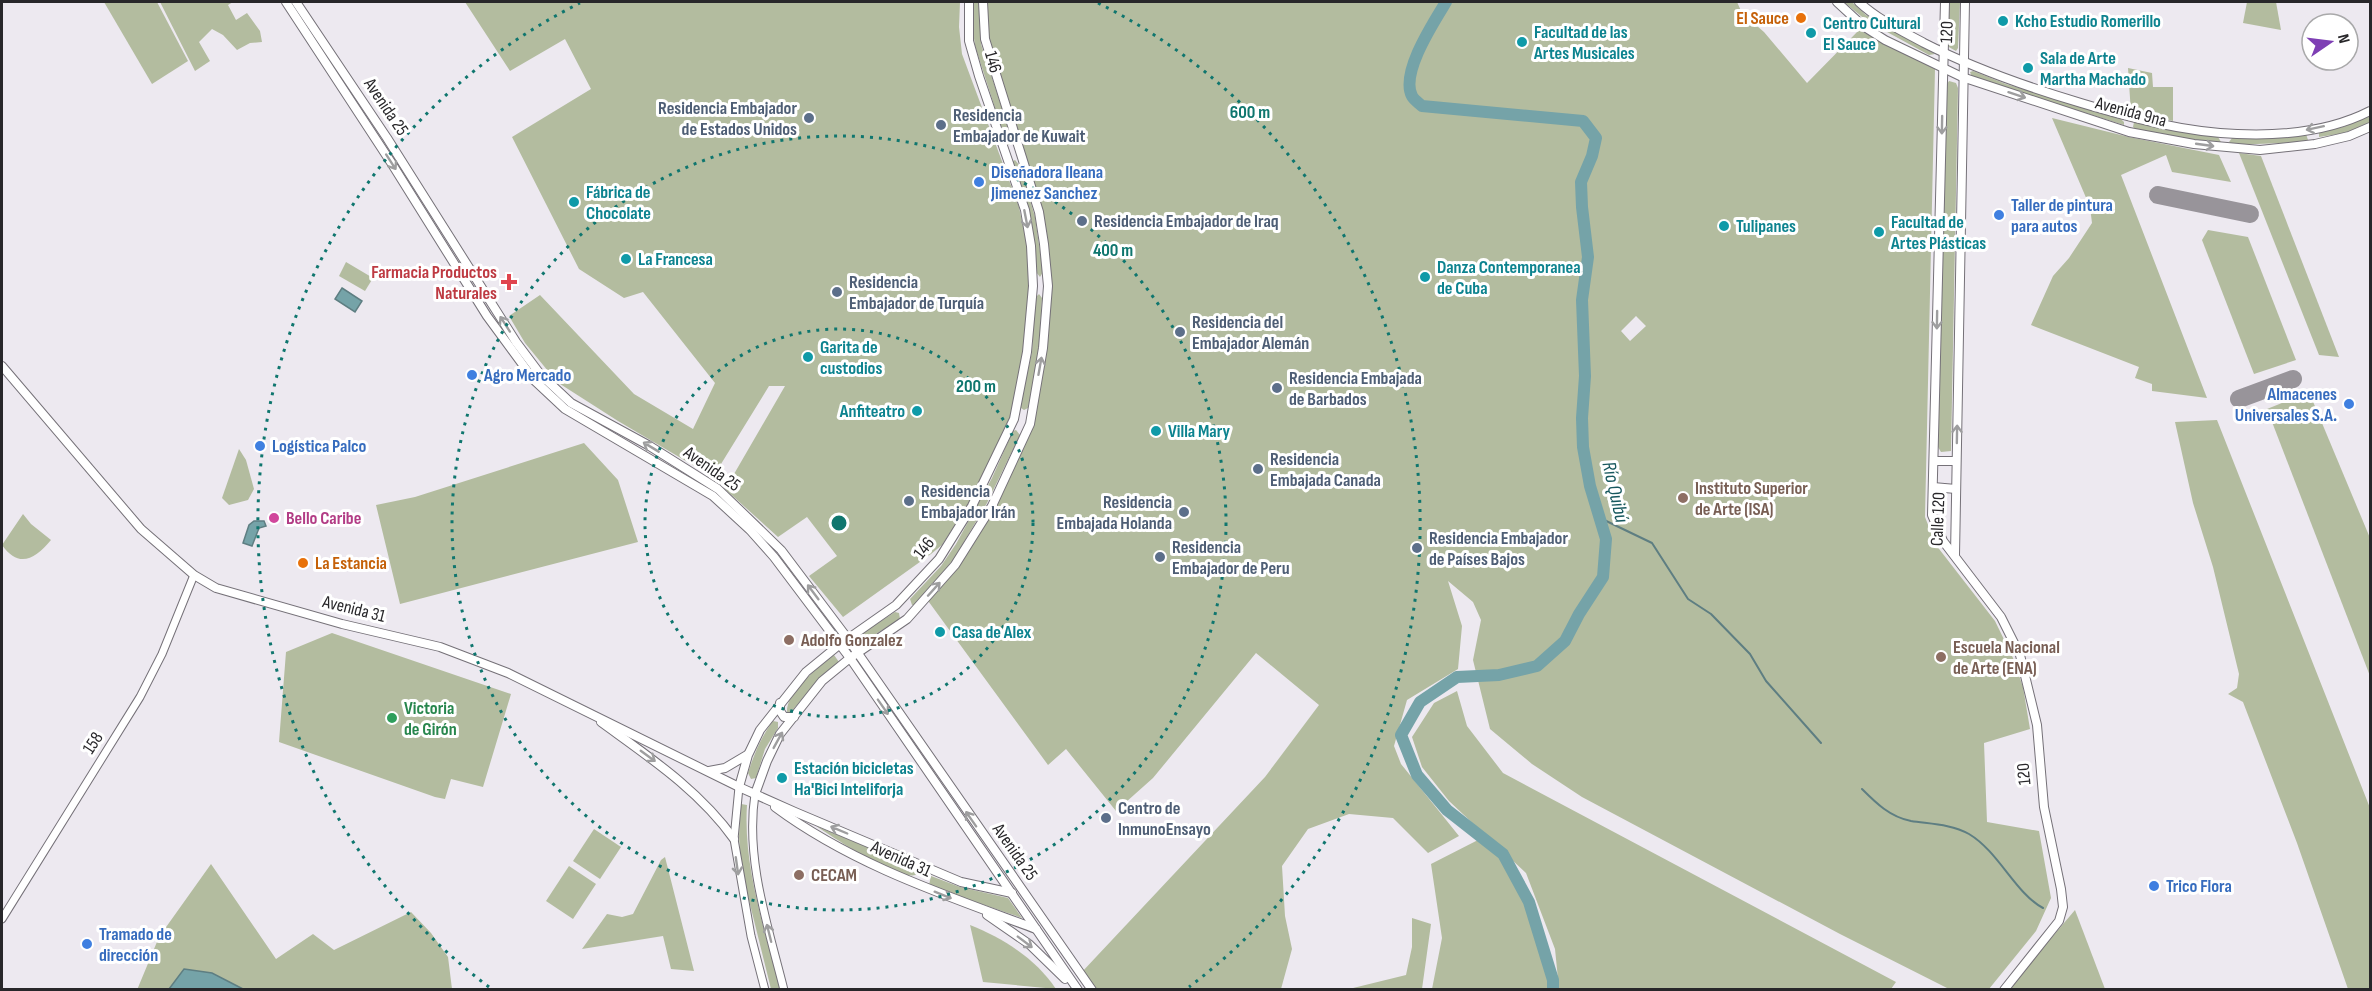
<svg xmlns="http://www.w3.org/2000/svg" width="2372" height="991" font-family="'Sofia Sans Condensed',sans-serif">
	<rect width="100%" height="100%" fill="#ede9f0"/>
	<g fill="#b3bc9f" fill-rule="evenodd">
		<path d="M104 2H157L188 61 152 84Z"/>
		<path d="M160 2H233L228 5 236 20 247 13 260 31 262 42 250 43 237 50 223 35 212 29 199 42 210 61 195 71Z"/>
		<path d="M465 2H960L959 27 962 54 1019 207 1027 245 1030 282 1025 352 1012 418 969 503 942 545 931 554 843 617 809 576 837 556 807 517 778 537 725 489 728 484 733 487 739 478 734 474 785 386H769L713 477 618 421 557 382 525 343 509 316 540 295 634 394 693 429 715 383 643 292 624 298 579 269 512 137 591 89 565 39 510 71Z"/>
		<path d="M974 2H980L981 44 1013 142 1011 145H1007L1005 139 975 46 973 31Z"/>
		<path d="M983 2H1737L1742 13 1764 32 1807 83 1859 30 1935 69 1925 517 1936 545 1995 621 2013 658 2023 687 2030 729 1984 743 1987 822 2039 831 2051 898 2036 931 1989 989H1949L1840 934 1582 797 1532 764 1490 729 1473 660 1481 620 1473 602 1448 581 1462 626 1458 669 1407 700 1394 746 1401 764 1459 836 1428 853 1393 818 1349 814 1308 829 1282 866 1285 916 1292 949 1281 989H1096L1081 973 1265 777 1319 705 1256 653 1153 778 1116 811 1066 749 1048 765 926 598 955 565 992 506 1030 424 1048 286 1044 245 985 39ZM1636 316 1646 326 1630 341 1621 331Z"/>
		<path d="M1844 2H1852L1866 15 1935 54 1929 55 1867 21Z"/>
		<path d="M1949 2H1960L1958 48 1956 51 1947 46Z"/>
		<path d="M2247 2H2276L2281 30 2243 23Z"/>
		<path d="M2128 68 2152 73 2153 87H2173V121L2131 113Z"/>
		<path d="M1973 71 2006 84 2121 119 2124 122V125L1972 77 1970 72Z"/>
		<path d="M1949 81 1956 83 1958 88 1951 451 1941 452 1938 447 1947 84Z"/>
		<path d="M2370 116V122L2345 133 2319 137V132L2343 127Z"/>
		<path d="M2052 118 2129 137 2219 155 2231 182 2172 172 2166 155 2121 175 2207 398 2152 391V384L2135 378 2139 367 2031 325 2053 276 2069 258 2092 223 2090 207Z"/>
		<path d="M2134 122 2218 137 2221 142 2218 144 2135 129 2133 127Z"/>
		<path d="M2306 134 2308 140 2304 142 2233 145 2229 142 2232 138Z"/>
		<path d="M2239 153 2261 156 2339 357 2319 355Z"/>
		<path d="M1015 160 1020 166 1035 217 1043 272 1040 277 1036 272 1032 229 1013 164V161Z"/>
		<path d="M2208 230 2248 237 2296 360 2254 374 2202 240Z"/>
		<path d="M346 262 373 278 365 291 339 276Z"/>
		<path d="M1039 294 1042 298 1039 351 1028 408 1024 410 1021 408V403L1032 352 1035 298Z"/>
		<path d="M2309 392 2370 538V676L2267 409Z"/>
		<path d="M2217 420 2370 808V989H2348L2297 843 2243 702 2228 694 2237 688 2239 674 2213 567 2193 503 2175 422Z"/>
		<path d="M1016 430 1020 435 987 503 952 562 914 605H912L910 599 941 566 956 544 992 478 1013 431Z"/>
		<path d="M584 443 618 480 638 542 400 604 376 505 415 497Z"/>
		<path d="M239 449 246 460 254 489 248 500 229 505 222 498Z"/>
		<path d="M23 514 31 524 51 540C35 559 19 569 2 545Z"/>
		<path d="M895 612 899 613 900 619 858 645 855 638Z"/>
		<path d="M332 633 511 694 483 787 451 779 445 799 435 797 279 742 286 652Z"/>
		<path d="M834 655 839 662 821 676 791 712H787C786 692 819 667 834 655Z"/>
		<path d="M1457 691 1467 726 1503 773 1896 982 1891 989H1559L1555 949 1526 873 1449 801 1422 767 1412 737 1434 703Z"/>
		<path d="M773 721 778 722V728L765 749 756 778 751 779 748 773C754 754 761 737 773 721Z"/>
		<path d="M741 804 747 805C743 867 765 930 780 989H771L741 868 739 836Z"/>
		<path d="M816 826 916 867 918 874C902 884 833 837 816 826Z"/>
		<path d="M594 829 621 847 600 879 573 861Z"/>
		<path d="M1478 840 1503 854 1529 902 1553 980V989H1432L1442 938 1431 864Z"/>
		<path d="M665 857 694 971 671 969 663 936 582 949 607 914 622 917 633 914 661 860Z"/>
		<path d="M211 864 276 959 313 934 334 950 411 912 431 933 448 957 452 989 137 990 159 937Z"/>
		<path d="M569 866 596 884 573 919 546 901Z"/>
		<path d="M931 876 960 887 1008 898 1022 918 932 887 929 885Z"/>
		<path d="M2075 910 2105 989H2008Z"/>
		<path d="M1412 918 1431 924 1422 989H1349L1406 975 1412 947Z"/>
		<path d="M970 925C1003 938 1036 959 1056 989L983 982Z"/>
	</g>
	<g fill="#75a3a8" stroke="#5e7e82" stroke-width="1.5">
		<path d="M342 288 362 301 355 312 335 299Z"/>
		<path d="M254 521H264L266 526 259 528 252 546 243 543 249 525Z"/>
		<path d="M184 969 212 973 243 989H169Z"/>
	</g>
	<g fill="none" stroke-linecap="round" stroke-linejoin="round">
		<g stroke="#5e7e82" stroke-width="2">
			<path d="M1600 518 1652 543 1688 599 1711 614 1750 654 1766 681 1821 743"/>
			<path d="M1862 789C1876 803 1890 817 1911 821 1930 824 1951 824 1969 834 1999 852 2015 893 2043 908"/>
		</g>
		<path stroke="#75a3a8" stroke-width="12" d="M1446 2C1434 22 1400 73 1412 96 1414 100 1419 103 1422 106L1583 121 1596 138 1592 156 1581 182 1582 207 1588 257 1582 300 1585 376 1582 418 1583 447 1590 486 1606 539 1603 577 1579 614 1565 641 1537 666 1499 675 1457 677 1420 702 1401 735 1417 775 1447 810 1503 854 1529 902 1553 980V990"/>
		<g stroke="#98949a" stroke-width="18">
			<path d="M2158 195 2250 214"/>
			<path d="M2239 399 2293 379"/>
		</g>
		<defs>
			<g id="minor">
				<path d="M739 787 734 839 751 936 765 990"/>
				<path d="M755 794C745 859 768 926 784 990"/>
				<path d="M2 919 140 697 162 654 194 575"/>
			</g>
			<g id="major">
				<path d="M286 2 392 164 487 316 534 380 565 409 713 496 750 530 774 557 850 658 1078 990"/>
				<path d="M296 2 387 138 516 342 540 374 571 403 648 445 718 489 781 550 848 639 1092 990"/>
				<path d="M1837 2 1863 26 1885 40 1962 77 2129 132 2194 144 2260 150 2315 144 2349 136 2370 127"/>
				<path d="M1859 2C1877 19 1902 31 1924 43 1975 69 2027 87 2081 103 2131 118 2184 132 2237 134 2281 136 2331 131 2370 111"/>
				<path d="M1945 2 1932 515 1943 541 2001 617 2020 655 2037 725 2044 807 2061 889 2063 907 2059 921 2004 990"/>
				<path d="M2 366 141 529 194 575 216 588 342 624 440 647 508 673 739 787 795 812 961 882 1012 893"/>
				<path d="M1934 461H1956"/>
				<path d="M1933 487 1956 489"/>
				<path d="M1955 555 1965 2"/>
				<path d="M780 703V711L784 717H794"/>
				<path d="M601 722C649 757 699 790 734 839"/>
				<path d="M709 771 725 768 747 755"/>
				<path d="M739 787 748 755 760 730 806 672 839 645 896 605 939 559 972 506 1014 419 1027 352 1033 286 1031 246 1025 210 979 76 969 41V2"/>
				<path d="M755 794 767 761 780 734 822 681 850 658 907 619 955 565 992 506 1030 424 1043 348 1048 286 1044 244 1039 212 985 39 983 2"/>
				<path d="M775 807C853 865 945 895 1036 929"/>
				<path d="M987 915 1029 944 1065 979"/>
			</g>
		</defs>
		<use href="#minor" stroke="#757178" stroke-width="9"/>
		<use href="#major" stroke="#757178" stroke-width="10"/>
		<use href="#minor" stroke="#fff" stroke-width="7"/>
		<use href="#major" stroke="#fff" stroke-width="8"/>
	</g>
	<defs><path id="oneway-shaft" d="M-6 0H5M1.5-3L5.5 0L1.5 3" fill="none" stroke-width="1.6" stroke-linecap="round" stroke-linejoin="round" transform="scale(1.5)"/></defs>
	<g stroke="#9e9e9f">
		<use href="#oneway-shaft" transform="translate(2017 95) rotate(18)"/>
		<use href="#oneway-shaft" transform="translate(1942 125) rotate(91)"/>
		<use href="#oneway-shaft" transform="translate(2315 128) rotate(168)"/>
		<use href="#oneway-shaft" transform="translate(2205 145) rotate(8)"/>
		<use href="#oneway-shaft" transform="translate(391 162) rotate(57)"/>
		<use href="#oneway-shaft" transform="translate(1026 219) rotate(79)"/>
		<use href="#oneway-shaft" transform="translate(1937 320) rotate(91)"/>
		<use href="#oneway-shaft" transform="translate(505 324) rotate(-123)"/>
		<use href="#oneway-shaft" transform="translate(1040 366) rotate(-80)"/>
		<use href="#oneway-shaft" transform="translate(1957 434) rotate(-89)"/>
		<use href="#oneway-shaft" transform="translate(651 447) rotate(-149)"/>
		<use href="#oneway-shaft" transform="translate(934 589) rotate(-48)"/>
		<use href="#oneway-shaft" transform="translate(813 592) rotate(-127)"/>
		<use href="#oneway-shaft" transform="translate(883 707) rotate(55)"/>
		<use href="#oneway-shaft" transform="translate(778 740) rotate(-61)"/>
		<use href="#oneway-shaft" transform="translate(648 756) rotate(36)"/>
		<use href="#oneway-shaft" transform="translate(971 819) rotate(-125)"/>
		<use href="#oneway-shaft" transform="translate(839 830) rotate(-157)"/>
		<use href="#oneway-shaft" transform="translate(737 866) rotate(82)"/>
		<use href="#oneway-shaft" transform="translate(943 895) rotate(22)"/>
		<use href="#oneway-shaft" transform="translate(769 933) rotate(-104)"/>
		<use href="#oneway-shaft" transform="translate(1025 942) rotate(37)"/>
	</g>
	<g fill="none" stroke="#0f766e" stroke-width="3" stroke-dasharray="3 6">
		<circle cx="839" cy="523" r="194"/>
		<circle cx="839" cy="523" r="387"/>
		<path d="M489 987A581 581 0 0 1 580 3M1098 3A581 581 0 0 1 1189 987"/>
	</g>
	<g fill="#e8710a" stroke="#fff" stroke-width="2">
		<circle cx="1801" cy="18" r="6"/>
		<circle cx="303" cy="563" r="6"/>
	</g>
	<g fill="#0f9aa8" stroke="#fff" stroke-width="2">
		<circle cx="2003" cy="21" r="6"/>
		<circle cx="1811" cy="33" r="6"/>
		<circle cx="1522" cy="42" r="6"/>
		<circle cx="2028" cy="68" r="6"/>
		<circle cx="574" cy="202" r="6"/>
		<circle cx="1724" cy="226" r="6"/>
		<circle cx="1879" cy="232" r="6"/>
		<circle cx="626" cy="259" r="6"/>
		<circle cx="1425" cy="277" r="6"/>
		<circle cx="808" cy="357" r="6"/>
		<circle cx="917" cy="411" r="6"/>
		<circle cx="1156" cy="431" r="6"/>
		<circle cx="940" cy="632" r="6"/>
		<circle cx="782" cy="778" r="6"/>
	</g>
	<g fill="#5c6f8a" stroke="#fff" stroke-width="2">
		<circle cx="809" cy="118" r="6"/>
		<circle cx="941" cy="125" r="6"/>
		<circle cx="1082" cy="221" r="6"/>
		<circle cx="837" cy="292" r="6"/>
		<circle cx="1180" cy="332" r="6"/>
		<circle cx="1277" cy="388" r="6"/>
		<circle cx="1258" cy="469" r="6"/>
		<circle cx="909" cy="501" r="6"/>
		<circle cx="1184" cy="512" r="6"/>
		<circle cx="1417" cy="548" r="6"/>
		<circle cx="1160" cy="557" r="6"/>
		<circle cx="1106" cy="818" r="6"/>
	</g>
	<g fill="#3f7fe0" stroke="#fff" stroke-width="2">
		<circle cx="979" cy="182" r="6"/>
		<circle cx="1999" cy="215" r="6"/>
		<circle cx="472" cy="375" r="6"/>
		<circle cx="2349" cy="404" r="6"/>
		<circle cx="260" cy="446" r="6"/>
		<circle cx="2154" cy="886" r="6"/>
		<circle cx="87" cy="944" r="6"/>
	</g>
	<path fill="#e0444e" stroke="#fff" stroke-width="2" d="M506 273h6v6h6v6h-6v6h-6v-6h-6v-6h6z"/>
	<g fill="#8d6e63" stroke="#fff" stroke-width="2">
		<circle cx="1683" cy="498" r="6"/>
		<circle cx="789" cy="640" r="6"/>
		<circle cx="1941" cy="657" r="6"/>
		<circle cx="799" cy="875" r="6"/>
	</g>
	<circle fill="#d1479c" stroke="#fff" stroke-width="2" cx="274" cy="518" r="6"/>
	<circle fill="#2e9e5b" stroke="#fff" stroke-width="2" cx="392" cy="718" r="6"/>
	<g text-anchor="middle" dominant-baseline="central" stroke-width="6" stroke-linejoin="round" paint-order="stroke">
		<g font-size="18" font-weight="bold" fill="#c56008" stroke="#fff" text-anchor="end">
			<text x="1789" y="18">El Sauce</text>
			<text x="315" y="563" text-anchor="start">La Estancia</text>
		</g>
		<g font-size="18" font-weight="bold" fill="#0d838f" stroke="#fff" text-anchor="start">
			<text x="2015" y="21">Kcho Estudio Romerillo</text>
			<text x="1823" y="23">Centro Cultural<tspan x="1823" dy="21">El Sauce</tspan></text>
			<text x="1534" y="32">Facultad de las<tspan x="1534" dy="21">Artes Musicales</tspan></text>
			<text x="2040" y="58">Sala de Arte<tspan x="2040" dy="21">Martha Machado</tspan></text>
			<text x="586" y="192">Fábrica de<tspan x="586" dy="21">Chocolate</tspan></text>
			<text x="1891" y="222">Facultad de<tspan x="1891" dy="21">Artes Plásticas</tspan></text>
			<text x="1736" y="226">Tulipanes</text>
			<text x="638" y="259">La Francesa</text>
			<text x="1437" y="267">Danza Contemporanea<tspan x="1437" dy="21">de Cuba</tspan></text>
			<text x="820" y="347">Garita de<tspan x="820" dy="21">custodios</tspan></text>
			<text x="905" y="411" text-anchor="end">Anfiteatro</text>
			<text x="1168" y="431">Villa Mary</text>
			<text x="952" y="632">Casa de Alex</text>
			<text x="794" y="768">Estación bicicletas<tspan x="794" dy="21">Ha'Bici Inteliforja</tspan></text>
		</g>
		<g font-size="18" fill="#28272a" stroke="#fff">
			<text transform="translate(1947 32) rotate(-88)">120</text>
			<text transform="translate(993 62) rotate(74)">146</text>
			<text transform="translate(386 107) rotate(56)">Avenida 25</text>
			<text transform="translate(2131 112) rotate(15)">Avenida 9na</text>
			<text transform="translate(712 469) rotate(35)">Avenida 25</text>
			<text transform="translate(1938 519) rotate(-88)">Calle 120</text>
			<text transform="translate(924 548) rotate(-52)">146</text>
			<text transform="translate(354 609) rotate(14)">Avenida 31</text>
			<text transform="translate(93 743) rotate(-57)">158</text>
			<text transform="translate(2024 774) rotate(-95)">120</text>
			<text transform="translate(1015 852) rotate(55)">Avenida 25</text>
			<text transform="translate(901 859) rotate(24)">Avenida 31</text>
		</g>
		<g font-size="18" font-weight="bold" fill="#4e5e75" stroke="#fff" text-anchor="start">
			<text x="797" y="108" text-anchor="end">Residencia Embajador<tspan x="797" dy="21">de Estados Unidos</tspan></text>
			<text x="953" y="115">Residencia<tspan x="953" dy="21">Embajador de Kuwait</tspan></text>
			<text x="1094" y="221">Residencia Embajador de Iraq</text>
			<text x="849" y="282">Residencia<tspan x="849" dy="21">Embajador de Turquía</tspan></text>
			<text x="1192" y="322">Residencia del<tspan x="1192" dy="21">Embajador Alemán</tspan></text>
			<text x="1289" y="378">Residencia Embajada<tspan x="1289" dy="21">de Barbados</tspan></text>
			<text x="1270" y="459">Residencia<tspan x="1270" dy="21">Embajada Canada</tspan></text>
			<text x="921" y="491">Residencia<tspan x="921" dy="21">Embajador Irán</tspan></text>
			<text x="1172" y="502" text-anchor="end">Residencia<tspan x="1172" dy="21">Embajada Holanda</tspan></text>
			<text x="1429" y="538">Residencia Embajador<tspan x="1429" dy="21">de Países Bajos</tspan></text>
			<text x="1172" y="547">Residencia<tspan x="1172" dy="21">Embajador de Peru</tspan></text>
			<text x="1118" y="808">Centro de<tspan x="1118" dy="21">InmunoEnsayo</tspan></text>
		</g>
		<g font-size="18" font-weight="bold" fill="#366cbe" stroke="#fff" text-anchor="start">
			<text x="991" y="172">Diseñadora Ileana<tspan x="991" dy="21">Jimenez Sanchez</tspan></text>
			<text x="2011" y="205">Taller de pintura<tspan x="2011" dy="21">para autos</tspan></text>
			<text x="484" y="375">Agro Mercado</text>
			<text x="2337" y="394" text-anchor="end">Almacenes<tspan x="2337" dy="21">Universales S.A.</tspan></text>
			<text x="272" y="446">Logística Palco</text>
			<text x="2166" y="886">Trico Flora</text>
			<text x="99" y="934">Tramado de<tspan x="99" dy="21">dirección</tspan></text>
		</g>
		<g font-size="18" font-weight="bold" fill="#be3a42" stroke="#fff" text-anchor="end">
			<text x="497" y="272">Farmacia Productos<tspan x="497" dy="21">Naturales</tspan></text>
		</g>
		<g font-size="18" font-weight="bold" fill="#785e54" stroke="#fff" text-anchor="start">
			<text x="1695" y="488">Instituto Superior<tspan x="1695" dy="21">de Arte (ISA)</tspan></text>
			<text x="801" y="640">Adolfo Gonzalez</text>
			<text x="1953" y="647">Escuela Nacional<tspan x="1953" dy="21">de Arte (ENA)</tspan></text>
			<text x="811" y="875">CECAM</text>
		</g>
		<g font-size="18" font-weight="bold" fill="#b23c85" stroke="#fff" text-anchor="start">
			<text x="286" y="518">Bello Caribe</text>
		</g>
		<g font-size="18" font-weight="bold" fill="#27864d" stroke="#fff" text-anchor="start">
			<text x="404" y="708">Victoria<tspan x="404" dy="21">de Girón</tspan></text>
		</g>
		<g font-size="20" font-style="italic" fill="#17585e" stroke="#fff">
			<text transform="translate(1615 492) rotate(77)">Río Quibú</text>
		</g>
	</g>
	<circle cx="839" cy="523" r="9" fill="#0f766e" stroke="#fff" stroke-width="3"/>
	<g font-size="18" text-anchor="middle" font-weight="bold" fill="#0f766e" stroke="#fff" stroke-width="6" stroke-linejoin="round" paint-order="stroke">
		<text x="1250" y="118">600 m</text>
		<text x="1113" y="256">400 m</text>
		<text x="976" y="392">200 m</text>
	</g>
	<rect width="2372" height="991" fill="none" stroke="#28272a" stroke-width="6"/>
	<g transform="translate(2330 42) rotate(76)"><circle r="28" fill="#ffffff" stroke="#a9a9aa" stroke-width="1.5"/>
	<path d="M0-4.5L10 22L0 15L-10 22Z" fill="#7e3fb4"/>
	<text y="-9" font-size="16" font-weight="bold" text-anchor="middle" fill="#28272a">N</text>
	</g>
</svg>
